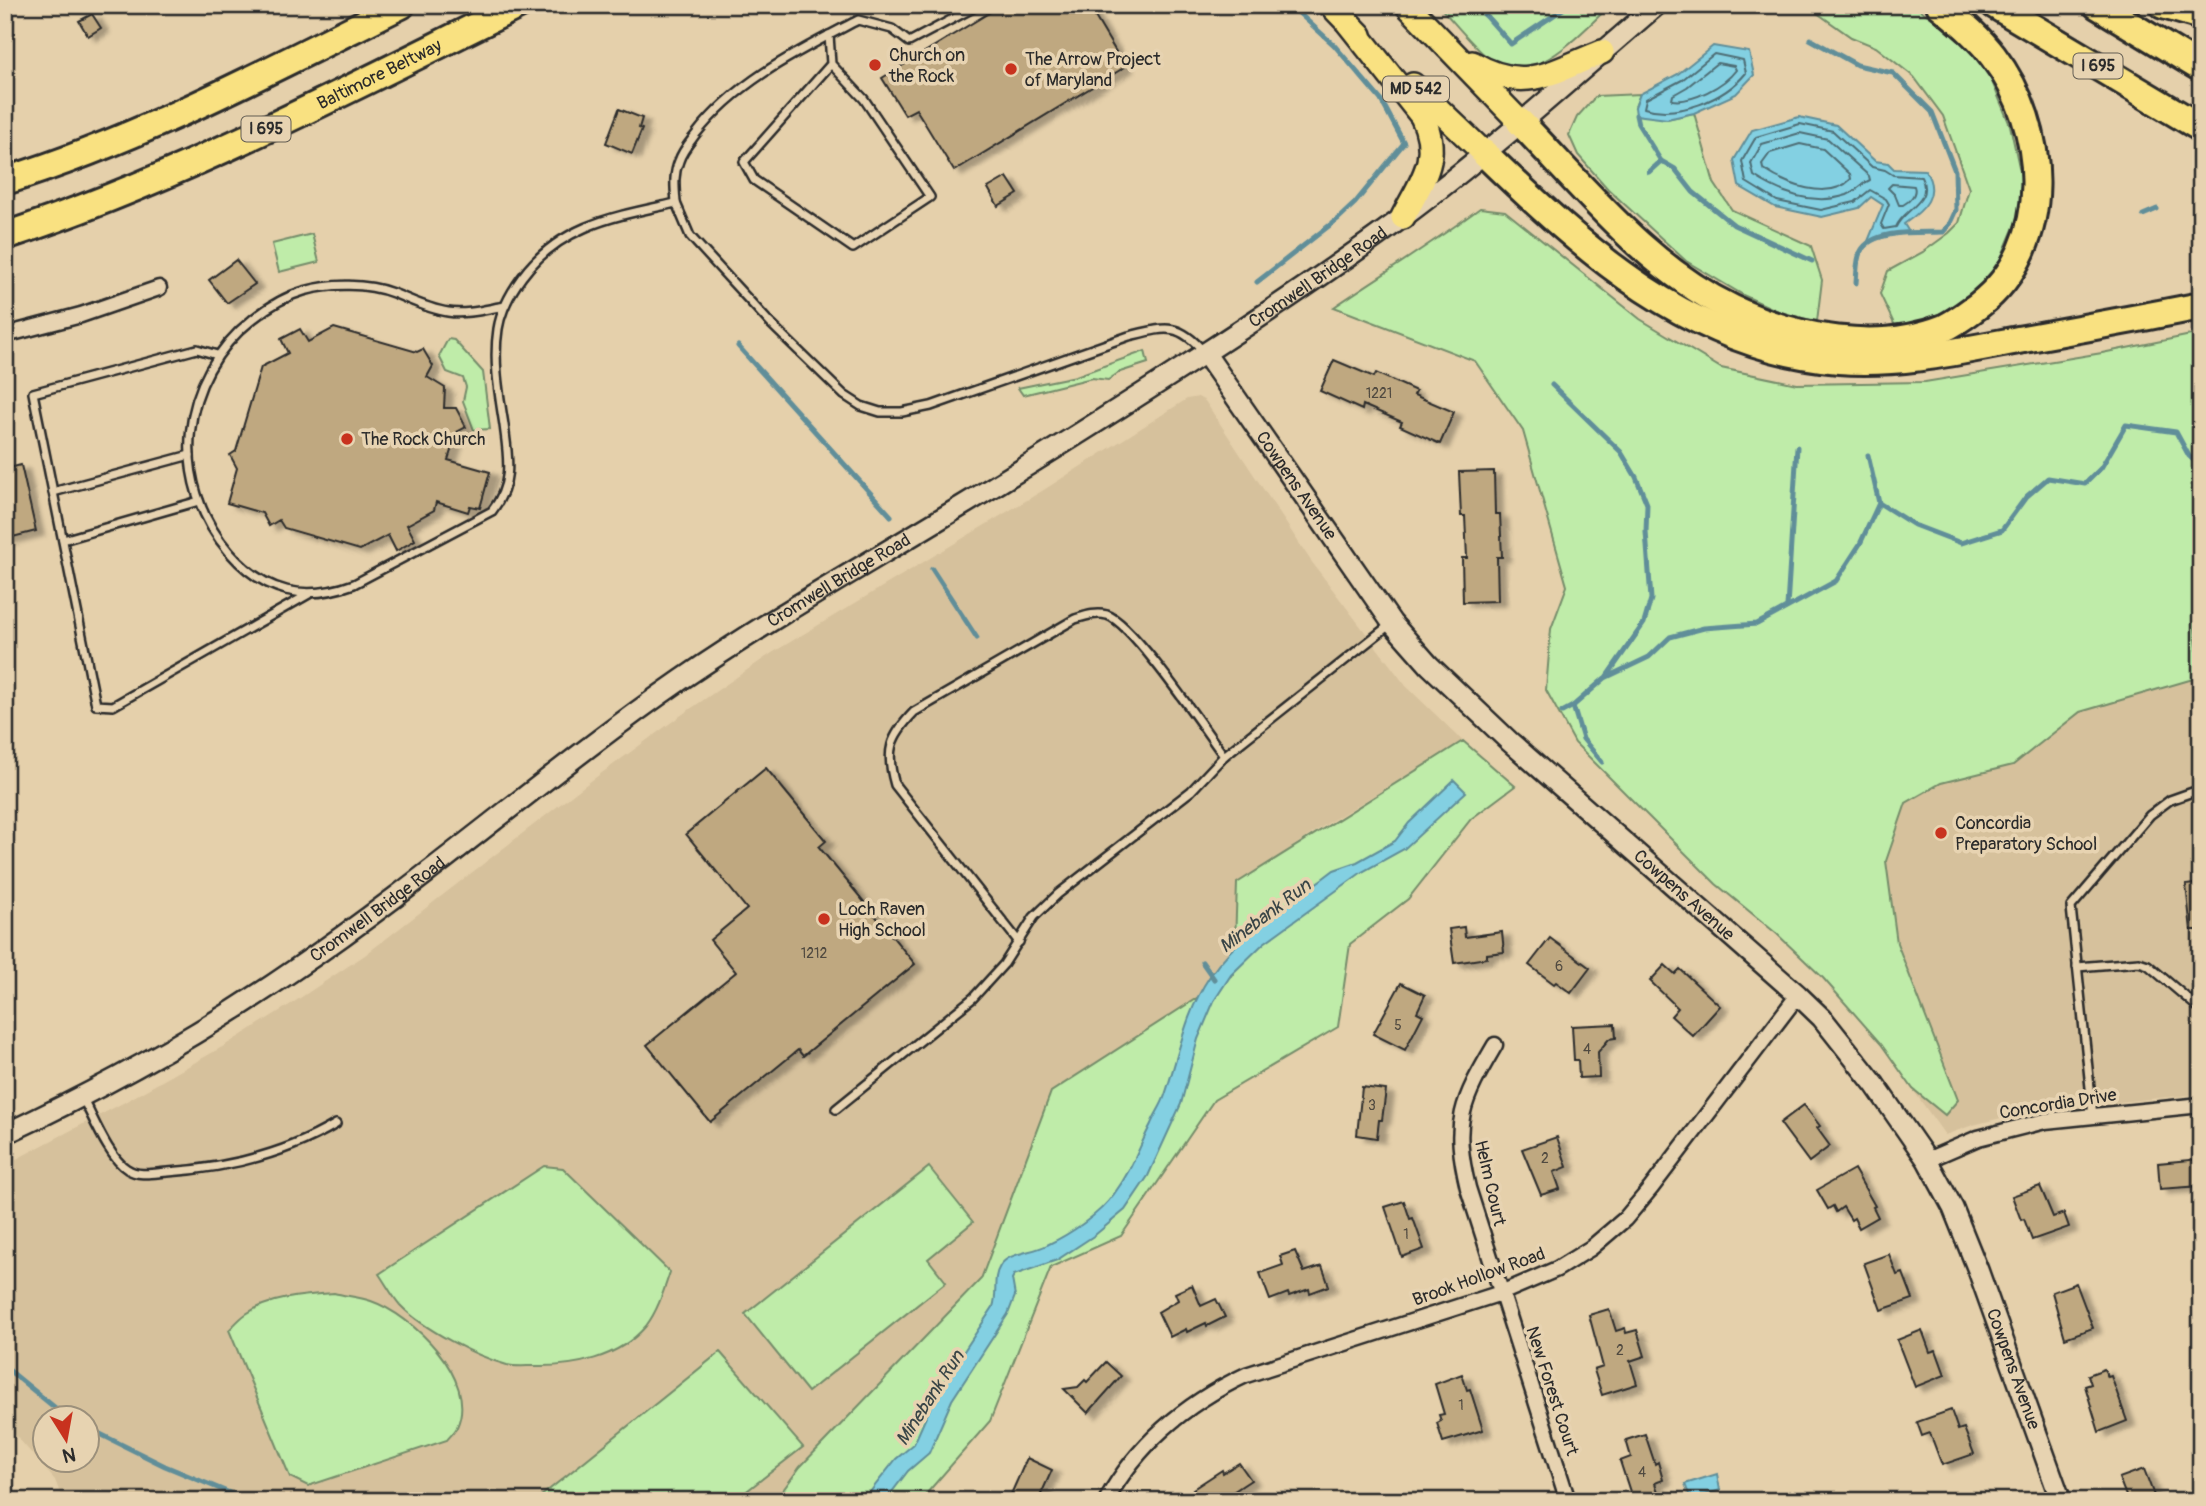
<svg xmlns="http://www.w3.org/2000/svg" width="2206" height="1506" font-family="Pangolin,sans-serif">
	<defs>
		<filter id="shadow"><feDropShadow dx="8" dy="4.5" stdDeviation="2" flood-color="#0004"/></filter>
	</defs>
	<rect width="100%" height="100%" fill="#e5d0ab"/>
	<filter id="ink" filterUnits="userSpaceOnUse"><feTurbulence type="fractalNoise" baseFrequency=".0143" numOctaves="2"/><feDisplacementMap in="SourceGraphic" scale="14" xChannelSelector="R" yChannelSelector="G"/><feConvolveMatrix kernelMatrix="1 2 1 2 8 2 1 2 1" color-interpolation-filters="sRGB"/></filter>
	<g filter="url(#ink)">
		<g fill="#d6c19c" fill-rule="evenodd">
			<path d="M1198 397 1205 401 1311 561 1406 686 1463 741 1325 825 1238 883 1234 974 1052 1092 981 1279 800 1467 775 1501H63L55 1480 5 1423V1165L123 1103 224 1046 291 1004 365 955 584 786 680 716 772 653 1042 491 1187 399ZM46 1418H88V1460H46Z"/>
			<path d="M2201 595V1094L2029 1111 1973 1125 1945 1135 1881 1045 1823 978 1777 934 1716 884 1645 782Z"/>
		</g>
		<g fill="#bfeca9" stroke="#758c6a" stroke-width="2">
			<path d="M1438 5H1611C1580 32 1531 94 1487 57 1470 43 1454 22 1438 5Z"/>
			<path d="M1806 5H1912L1943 25 1971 52 1991 79 2010 125 2021 176 2019 215 1998 265 1970 298 1926 321 1895 326 1880 294 1888 271 1923 252 1949 233 1959 223 1969 189 1943 116 1914 77 1876 47 1851 37Z"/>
			<path d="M1640 94 1635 107 1667 119 1694 113 1714 183 1732 210 1811 246 1822 280 1817 321 1787 315 1745 296 1686 261 1608 189 1578 155 1569 135 1577 117 1596 96Z"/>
			<path d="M1480 208 1505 211 1640 319 1721 368 1797 384 1925 382 2102 353 2201 333V617L2194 619 2200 677 2080 712 2013 765 1941 783 1906 803 1886 861 1897 943 1958 1100 1945 1115 1913 1089 1881 1044 1823 978 1777 934 1716 884 1575 743 1546 690 1551 629 1567 586 1523 431 1475 361 1334 307C1383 274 1433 243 1480 208Z"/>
			<path d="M312 234 319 262 279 272 272 244Z"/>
			<path d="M448 339 454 340 483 372 490 429 474 430 463 401 466 387 463 378 447 372 439 356Z"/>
			<path d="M1145 351 1148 363 1120 372 1108 380 1092 378 1023 395 1018 388 1076 376Z"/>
			<path d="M1463 741 1515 786 1471 819 1408 899 1350 944 1338 1027 1214 1100 1121 1236 1051 1267 990 1421 920 1501H775L800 1467 981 1279 1051 1092 1234 974 1237 883Z"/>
			<path d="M544 1166 563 1168 670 1272C664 1290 658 1310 646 1326 619 1358 574 1367 534 1366 525 1366 515 1367 507 1365 475 1356 423 1329 400 1305 392 1296 386 1284 379 1274Z"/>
			<path d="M929 1167 973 1222 928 1259 946 1282 808 1392 745 1314Z"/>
			<path d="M334 1293C346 1296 359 1297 371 1301 412 1315 479 1379 457 1427 455 1432 450 1436 447 1440L308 1486 290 1477 229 1330C234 1325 240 1318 246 1314 270 1297 306 1295 334 1293Z"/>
			<path d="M720 1352 803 1447 734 1501H535Z"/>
		</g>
		<g fill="#83d0e2" stroke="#608e99" stroke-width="2">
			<path d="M1713 46 1749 52 1754 75 1736 94 1694 113 1667 119 1636 115 1635 107 1640 94 1678 74Z"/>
			<path d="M1799 117 1836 125 1875 161 1888 163 1894 169 1925 170C1941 195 1924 210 1904 224L1909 232 1868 241 1883 205 1871 197 1859 208 1822 217 1775 207 1739 186 1734 160 1752 130Z"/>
			<path d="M1454 780 1466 792 1404 849 1362 872 1264 943 1231 975 1214 1001 1198 1039 1181 1104 1148 1176 1125 1210 1095 1235 1057 1260 1014 1275 1012 1279 1015 1296 1008 1314 952 1400 929 1453 908 1471 885 1501H863L896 1459 914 1444 937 1392 993 1307C998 1292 992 1279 1000 1266 1008 1252 1033 1253 1047 1245 1070 1234 1099 1215 1114 1194 1132 1170 1138 1149 1151 1124 1155 1114 1162 1105 1165 1095 1179 1054 1185 1013 1210 976 1238 935 1282 908 1322 879L1334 870 1357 862 1395 841 1409 823Z"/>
			<path d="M1717 1474 1720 1490 1691 1500 1685 1484Z"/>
		</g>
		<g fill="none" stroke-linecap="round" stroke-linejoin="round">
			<g stroke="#4e6d74" stroke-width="2">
				<path d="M1714 54 1743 60 1746 73C1724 100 1678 118 1644 108L1646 99 1682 80Z"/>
				<path d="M1717 63 1734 66 1736 70C1724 86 1692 103 1672 100L1673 95 1687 87Z"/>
				<path d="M1800 124 1833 131 1872 167 1885 170 1893 175 1921 177C1934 202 1903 209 1896 227L1884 229 1881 224 1889 204 1886 199 1870 190 1855 202 1821 210 1777 201 1746 182 1742 161 1756 137Z"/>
				<path d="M1800 133 1828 139 1869 176 1870 180C1861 184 1855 192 1847 195 1814 206 1782 194 1754 176L1751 163 1762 144Z"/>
				<path d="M1800 144 1823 149 1850 174 1851 179C1829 202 1785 184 1763 169L1762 164 1770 153Z"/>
				<path d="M1892 184 1914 186C1917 194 1910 201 1903 205H1899L1895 195 1888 188Z"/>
			</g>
			<g stroke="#608e99" stroke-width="5">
				<path d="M1474 5 1488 18 1511 44 1569 5"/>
				<path d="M1810 39 1857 65 1893 73 1932 112 1955 171 1956 210 1949 225 1943 232C1920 233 1874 228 1861 251 1856 259 1857 273 1856 283"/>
				<path d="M1636 115 1638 124 1661 161 1675 169 1693 192 1734 225 1812 261"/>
				<path d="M1649 172 1661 161"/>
				<path d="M2143 215 2157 209"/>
				<path d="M1257 282 1339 218 1355 203 1404 143 1381 100 1334 45 1290 5"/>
				<path d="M738 346 891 516"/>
				<path d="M1552 385 1621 452 1636 477 1647 504 1646 532 1651 599 1644 623 1607 676"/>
				<path d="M1868 455 1879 503"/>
				<path d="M932 569 977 638"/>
				<path d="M1787 607 1797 447"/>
				<path d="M1573 706 1583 739 1602 762"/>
				<path d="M1562 712 1573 706 1605 678 1649 657 1670 637 1704 628 1757 624 1836 581 1860 544 1879 503 1914 525 1961 543 2002 530 2026 497 2048 478 2085 484 2101 468 2126 425 2176 432 2189 456 2201 467"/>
				<path d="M1202 962 1214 979"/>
				<path d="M5 1367 59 1411 71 1418"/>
				<path d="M88 1428 165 1466 249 1501"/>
			</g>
		</g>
		<g fill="#bfa880" stroke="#2b2b2b" stroke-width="2" filter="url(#shadow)">
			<path d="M1002 5H1088L1125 67 954 171 916 109 905 115 882 78Z"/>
			<path d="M92 14 101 28 88 36 79 21Z"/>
			<path d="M619 109 642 118 639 128 642 129 632 154 606 143Z"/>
			<path d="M1007 177 1018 194 998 206 988 188Z"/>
			<path d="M236 260 255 284 227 303 209 280Z"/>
			<path d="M334 328 417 352 423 349 433 366 427 377 445 388 444 408H456L466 427 457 432 448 460 490 472 480 508 470 506 468 512 436 502 434 510 407 525 415 540 396 551 388 535 360 550 284 528 279 520 269 526 262 513 227 503 237 468 230 455 236 451 261 367 288 353 281 339 300 329 308 342Z"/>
			<path d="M1334 360 1374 377 1376 373 1416 391 1414 395 1454 412 1440 444 1400 426 1402 422 1363 405 1362 410 1320 391Z"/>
			<path d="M21 465 36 531 5 539V469Z"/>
			<path d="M1494 471 1495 514H1500L1502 557H1497L1498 601 1463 602 1462 558H1467L1465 516H1461L1459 472Z"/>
			<path d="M766 768 826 841 819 847 915 964 803 1056 798 1050 710 1122 647 1045 736 972 710 940 747 909 686 834Z"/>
			<path d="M2201 883V930H2191L2186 885Z"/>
			<path d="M1464 927 1465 937 1502 932 1504 952 1487 954V958L1454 963 1449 929Z"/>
			<path d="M1550 938 1590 968 1571 993 1556 982 1554 984 1529 965Z"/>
			<path d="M1665 965 1675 974 1680 969 1720 1006 1693 1036 1671 1016 1678 1008 1650 981Z"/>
			<path d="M1401 983 1425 995 1417 1012 1423 1015 1405 1050 1373 1034Z"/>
			<path d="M1615 1024 1616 1038 1609 1039 1598 1052 1599 1077 1579 1078 1578 1060H1574L1572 1026Z"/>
			<path d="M1362 1087 1386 1090 1382 1120H1379L1377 1138 1357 1135Z"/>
			<path d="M1804 1105 1820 1126 1817 1128 1830 1146 1809 1162 1780 1123Z"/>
			<path d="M1557 1137 1567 1167 1554 1172 1560 1189 1541 1195 1522 1149Z"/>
			<path d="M2200 1159 2201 1186 2160 1189 2158 1163Z"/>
			<path d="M1854 1169 1875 1206 1873 1207 1878 1217 1859 1228 1854 1218 1851 1220 1843 1207 1836 1212 1833 1206 1828 1209 1817 1190Z"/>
			<path d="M2040 1186 2053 1217 2064 1213 2069 1227 2032 1240 2024 1219 2021 1220 2012 1196Z"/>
			<path d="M1404 1201 1410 1219 1413 1218 1424 1249 1402 1257 1385 1207Z"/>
			<path d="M1295 1251 1304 1272 1322 1266 1329 1286 1310 1293 1309 1289 1289 1296 1288 1293 1270 1300 1260 1273 1283 1265 1280 1256Z"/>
			<path d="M1889 1254 1897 1275 1903 1273 1913 1299 1881 1310 1864 1263Z"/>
			<path d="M2076 1283 2093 1328 2065 1338 2052 1292Z"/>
			<path d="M1192 1285 1201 1306 1216 1299 1225 1317 1207 1326 1206 1323 1187 1332 1186 1329 1170 1337 1158 1312 1178 1300 1175 1293Z"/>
			<path d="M1609 1309 1616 1331 1625 1328 1626 1333 1637 1330 1645 1356 1630 1361 1637 1384 1602 1395 1594 1370 1603 1367 1589 1315Z"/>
			<path d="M1922 1330 1930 1352 1936 1350 1945 1375 1915 1387 1897 1340Z"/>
			<path d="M1106 1362 1121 1376 1088 1413 1064 1389 1078 1387 1085 1380 1087 1382Z"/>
			<path d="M2104 1369 2108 1377 2111 1376 2127 1421 2099 1432 2085 1386 2091 1384 2088 1375Z"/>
			<path d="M1462 1374 1467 1390 1470 1389 1483 1430 1443 1442 1437 1423 1441 1421 1439 1415 1444 1414 1435 1384Z"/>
			<path d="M1951 1410 1958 1430 1964 1428 1974 1454 1942 1465 1930 1433 1922 1436 1917 1422Z"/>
			<path d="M1645 1434 1655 1464 1658 1462 1663 1480 1655 1483 1658 1492 1633 1501 1620 1461 1631 1457 1626 1440Z"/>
			<path d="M1027 1458 1052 1470 1038 1501H1008Z"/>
			<path d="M1239 1463 1251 1480 1219 1501H1201L1193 1489 1222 1470 1223 1473Z"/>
			<path d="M2144 1469 2156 1501H2128L2119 1478Z"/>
		</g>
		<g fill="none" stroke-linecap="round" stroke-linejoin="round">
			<defs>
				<g id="lane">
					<path d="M829 35 831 64 864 99 930 197 853 248 754 180 744 162 831 64"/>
					<path d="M676 203C675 188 673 175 679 161 682 151 690 142 696 134 738 80 799 51 858 20L892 29 909 42 979 5"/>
					<path d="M505 306C487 309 466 315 448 312 428 309 411 300 393 293 367 283 331 283 304 291 286 296 268 307 253 319 179 377 168 482 230 553 265 593 305 602 354 584L492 511C514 483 508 457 504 425 499 393 493 361 498 329 501 310 511 292 522 277 561 224 617 216 676 203L690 236 770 323 844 395 861 406 880 412H902L931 406 1129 336C1166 327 1178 322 1204 352"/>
					<path d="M217 355 197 349 33 393 96 705 113 706 309 594"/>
					<path d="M53 492 190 455"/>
					<path d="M63 540 199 501"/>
					<path d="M1019 942 895 785C885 751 890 737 914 712L1075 619C1085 616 1096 612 1107 615 1133 623 1204 729 1224 756"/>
					<path d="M2077 967 2139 962 2148 965 2201 1010"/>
					<path d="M82 1097C93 1117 109 1158 127 1169 139 1177 154 1173 168 1172 226 1168 286 1154 336 1124"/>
					<path d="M836 1109 973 998 1004 964 1034 917 1058 894 1191 791 1224 756 1392 623"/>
					<path d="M2093 1116 2071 907 2150 815 2170 800 2201 789"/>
				</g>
				<g id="street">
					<path d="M5 335 81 315 159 288"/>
					<path d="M1495 1045C1461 1103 1452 1121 1468 1188L1568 1501"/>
					<path d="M1927 1160 1978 1138 2045 1121 2201 1105"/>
					<path d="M1106 1501C1138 1443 1186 1403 1246 1375L1501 1293 1557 1269 1591 1248 1625 1219 1651 1188 1798 995"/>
				</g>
				<g id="secondary">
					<path id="s1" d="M1205 353 1392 623 1429 665 1509 741 1798 995 1822 1018 1875 1085 1927 1160 1953 1208 1978 1270 2061 1501"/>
					<path id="s2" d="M5 1134C105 1087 203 1033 294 970 427 880 548 772 681 680 770 619 863 566 955 510 1038 460 1120 408 1202 355 1270 311 1337 266 1402 218 1491 152 1573 77 1657 5"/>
				</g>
				<g id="primary">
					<path d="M1331 5 1360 35"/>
					<path d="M1407 5 1520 122"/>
					<path d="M1349 24 1422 116C1442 158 1422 180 1403 217"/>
					<path d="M1472 63C1525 94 1551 72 1602 52"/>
					<path d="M1413 85 1484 153"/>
				</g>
				<g id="highway">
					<path d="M1995 5 2201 128"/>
					<path d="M2097 5 2201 68"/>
					<path d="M2163 5 2201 16"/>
					<path d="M1520 122C1586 190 1647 268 1733 309 1796 339 1878 354 1944 328 1957 322 1968 313 1979 305 2056 245 2048 128 1993 56 1978 36 1959 21 1940 5"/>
					<path d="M1484 153C1585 251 1691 348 1839 360 1898 365 1960 351 2018 340 2079 329 2140 318 2201 306"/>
					<path d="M5 181C143 138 272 69 401 5"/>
					<path id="s3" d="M5 236C184 177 350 88 519 5"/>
				</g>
			</defs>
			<use href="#lane" stroke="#2b2b2b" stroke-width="12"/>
			<use href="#street" stroke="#2b2b2b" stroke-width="19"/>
			<use href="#secondary" stroke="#2b2b2b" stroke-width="24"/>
			<use href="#primary" stroke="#2b2b2b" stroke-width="28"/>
			<use href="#highway" stroke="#2b2b2b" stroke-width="32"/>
			<use href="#lane" stroke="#e7d3b1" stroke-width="7"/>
			<use href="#street" stroke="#e7d3b1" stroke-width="14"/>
			<use href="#secondary" stroke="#e7d3b1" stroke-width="19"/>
			<use href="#primary" stroke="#f9e181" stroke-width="23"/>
			<use href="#highway" stroke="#f9e181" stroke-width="26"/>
		</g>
	</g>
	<g fill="#c8321e" stroke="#e7d3b1" stroke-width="2.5">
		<circle cx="875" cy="65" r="7"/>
		<circle cx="1011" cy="69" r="7"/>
		<circle cx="347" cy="439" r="7"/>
		<circle cx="1941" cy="833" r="7"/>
		<circle cx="824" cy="919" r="7"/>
	</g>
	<g text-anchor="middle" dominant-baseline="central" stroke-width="7" stroke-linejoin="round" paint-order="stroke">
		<g font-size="14" fill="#504a40">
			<text x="1379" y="393">1221</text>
			<text x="814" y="953">1212</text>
			<text x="1559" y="966">6</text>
			<text x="1398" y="1025">5</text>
			<text x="1587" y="1049">4</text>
			<text x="1372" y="1105">3</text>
			<text x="1545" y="1158">2</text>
			<text x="1406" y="1234">1</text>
			<text x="1620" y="1350">2</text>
			<text x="1461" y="1405">1</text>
			<text x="1642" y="1472">4</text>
		</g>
		<g fill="#e7d3b1" stroke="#635d53" stroke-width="2">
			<rect x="2073.5" y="53.5" width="49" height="25" rx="5"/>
			<rect x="1383" y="76.5" width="66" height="25" rx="5"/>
			<rect x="241.5" y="116.5" width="49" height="25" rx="5"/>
		</g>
		<g font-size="16" font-weight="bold" fill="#2b2b2b">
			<text x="2098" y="66">I 695</text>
			<text x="1416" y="89">MD 542</text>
			<text x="266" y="129">I 695</text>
		</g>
		<g font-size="18" fill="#2b2b2b" stroke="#e7d3b1" text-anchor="start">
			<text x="889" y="55">Church on<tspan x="889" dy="21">the Rock</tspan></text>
			<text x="1025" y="59">The Arrow Project<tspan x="1025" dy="21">of Maryland</tspan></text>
			<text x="361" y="439">The Rock Church</text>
			<text x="1955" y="823">Concordia<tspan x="1955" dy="21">Preparatory School</tspan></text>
			<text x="838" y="909">Loch Raven<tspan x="838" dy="21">High School</tspan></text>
		</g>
		<g font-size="18" fill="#2b2b2b" stroke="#e7d3b1">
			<text stroke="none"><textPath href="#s3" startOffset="408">Baltimore Beltway</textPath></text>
			<text stroke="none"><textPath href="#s2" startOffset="1570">Cromwell Bridge Road</textPath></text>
			<text stroke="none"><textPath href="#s1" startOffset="161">Cowpens Avenue</textPath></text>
			<text stroke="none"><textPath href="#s2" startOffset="1003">Cromwell Bridge Road</textPath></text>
			<text stroke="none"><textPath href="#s1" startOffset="728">Cowpens Avenue</textPath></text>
			<text stroke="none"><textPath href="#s2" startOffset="436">Cromwell Bridge Road</textPath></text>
			<text transform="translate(2058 1104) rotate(-9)">Concordia Drive</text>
			<text transform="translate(1490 1183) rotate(77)">Helm Court</text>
			<text transform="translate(1479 1277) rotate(-20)">Brook Hollow Road</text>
			<text stroke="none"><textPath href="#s1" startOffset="1316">Cowpens Avenue</textPath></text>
			<text transform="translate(1552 1391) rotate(72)">New Forest Court</text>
		</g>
		<g font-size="19" font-style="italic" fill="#384446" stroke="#e7d3b1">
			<text transform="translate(1265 916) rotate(-37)">Minebank Run</text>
			<text transform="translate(930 1398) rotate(-57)">Minebank Run</text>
		</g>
	</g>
	<rect width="2206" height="1506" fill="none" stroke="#e7d3b1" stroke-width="28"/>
	<rect x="14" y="14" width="2178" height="1478" fill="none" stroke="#2b2b2b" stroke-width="2.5" filter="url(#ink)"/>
	<g transform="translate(66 1439) rotate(169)"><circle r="33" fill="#e7d3b1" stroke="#9c907b" stroke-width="2"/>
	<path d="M0-5L12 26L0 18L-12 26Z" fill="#c8321e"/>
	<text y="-10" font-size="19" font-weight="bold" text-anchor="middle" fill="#2b2b2b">N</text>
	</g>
</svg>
